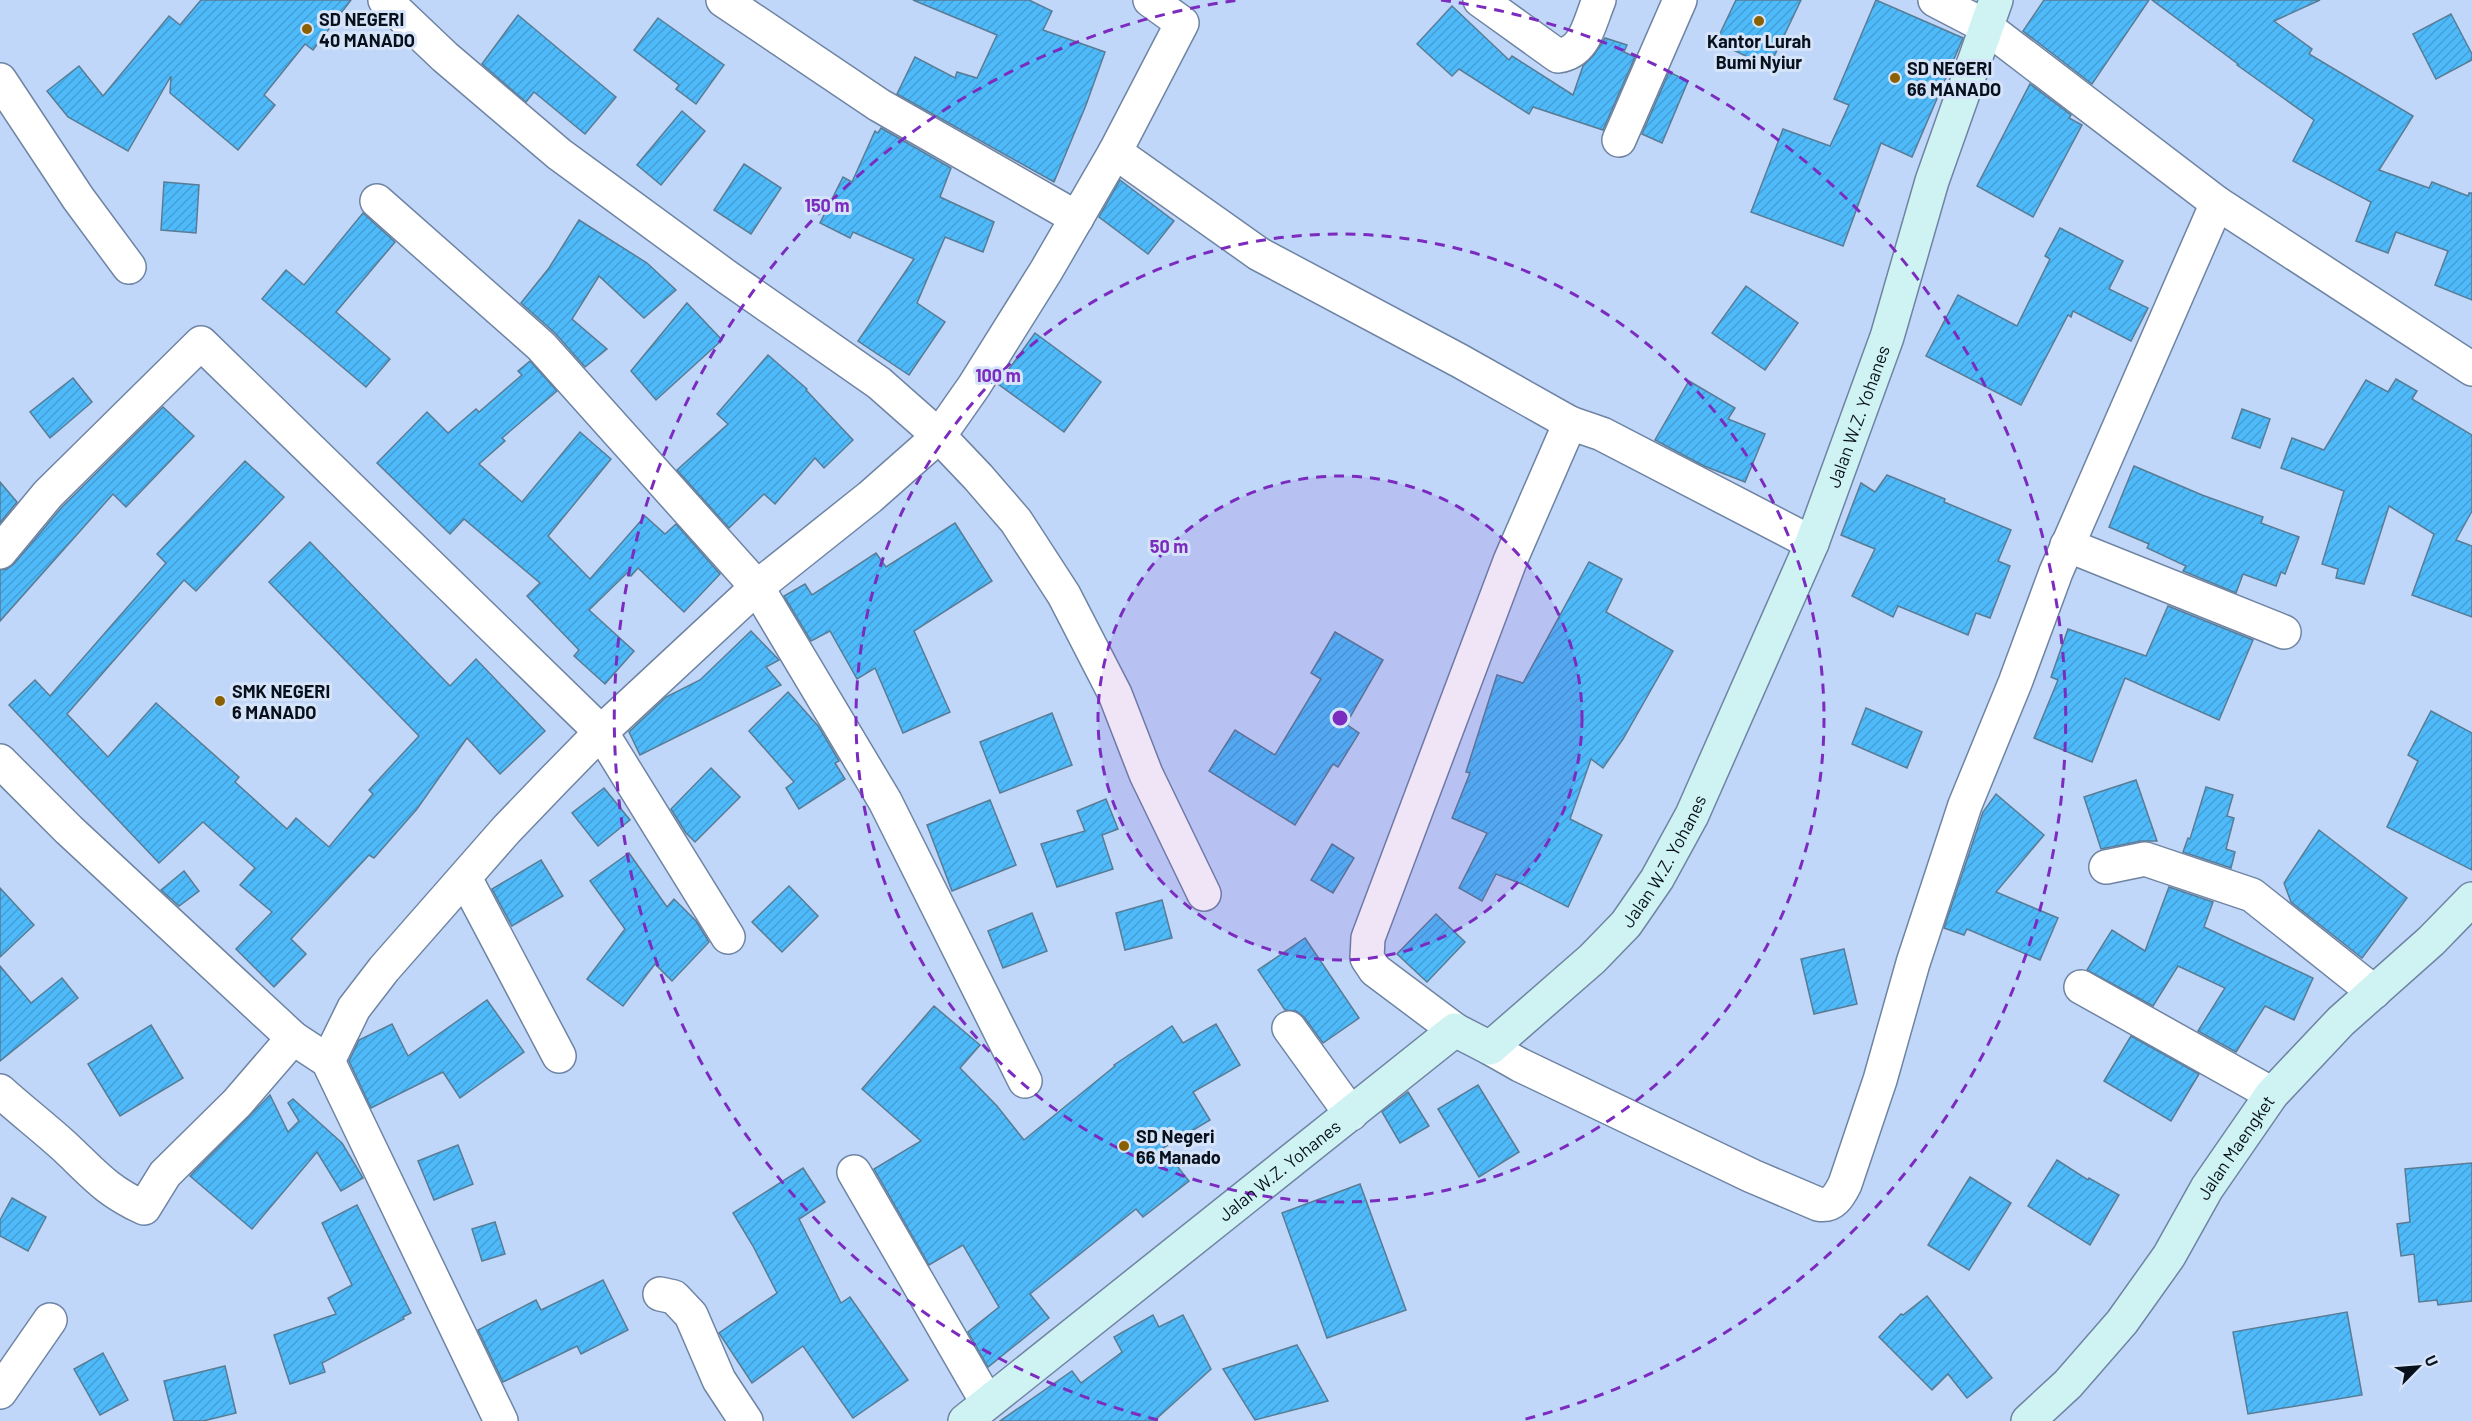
<svg xmlns="http://www.w3.org/2000/svg" width="2472" height="1421" font-family="Barlow,sans-serif">
	<defs>
		<pattern id="building-hatch" width="6" height="6" patternUnits="userSpaceOnUse" patternTransform="scale(1.5)"><rect width="6" height="6" fill="#4ebafa"/><path d="M-1 1l2-2M0 6l6-6M5 7l2-2" fill="none" stroke="#439fd6"/></pattern>
	</defs>
	<rect width="100%" height="100%" fill="#c0d7fa"/>
	<g fill="url(#building-hatch)" stroke="#597c94" stroke-width="1.5">
		<path d="M201 0H351L313 50 305 44 264 95 275 105 238 150 170 93 171 76 128 151 68 117 47 91 79 66 103 96 169 16 180 25Z"/>
		<path d="M913 0H1029L1052 11 1043 30 1105 52 1086 105 1054 182 897 94 915 57 955 78 957 72 977 78 997 35Z"/>
		<path d="M1736 0H1801L1769 67 1716 42Z"/>
		<path d="M1876 0 1963 38 1912 157 1881 143 1843 246 1751 212 1783 129 1830 146 1849 105 1834 99Z"/>
		<path d="M2044 0H2149L2092 84 2023 31Z"/>
		<path d="M2152 0H2320L2274 21 2312 49 2309 54 2413 116 2379 170 2429 188 2432 182 2468 196 2469 193H2472V300L2435 285 2448 251 2396 232 2388 253 2356 241 2371 202 2293 161 2314 120 2237 65 2238 64Z"/>
		<path d="M1452 6 1509 60 1512 56 1573 95 1583 66 1594 55 1605 38 1627 45 1624 52 1635 57 1603 130 1533 107 1529 114 1459 69 1452 76 1417 44Z"/>
		<path d="M2451 14 2472 54V60L2436 79 2413 34Z"/>
		<path d="M518 15 616 97 585 134 534 92 526 102 482 64Z"/>
		<path d="M658 18 724 65 696 104 676 89 679 85 634 50Z"/>
		<path d="M1669 72 1688 81 1662 143 1642 134Z"/>
		<path d="M2030 84 2071 115 2069 118 2082 125 2033 217 1977 186Z"/>
		<path d="M682 111 705 131 661 185 637 165Z"/>
		<path d="M881 128 951 168 940 197 994 222 983 252 945 237 917 303 945 322 909 375 858 341 914 259 853 232 850 238 820 223 843 177 852 182 875 131 878 133Z"/>
		<path d="M744 164 781 188 751 234 714 210Z"/>
		<path d="M1120 180 1174 221 1148 254 1099 217Z"/>
		<path d="M164 182 199 185 196 233 161 230Z"/>
		<path d="M363 213 395 242 336 312 390 359 366 387 262 299 286 270 304 285Z"/>
		<path d="M579 220 647 263 676 290 644 318 599 276 572 319 607 349 585 367 555 333 521 303 549 268Z"/>
		<path d="M2060 228 2123 261 2109 289 2148 308 2131 341 2073 311 2071 317 2068 315 2021 405 1926 356 1958 295 2017 326 2050 259 2045 256Z"/>
		<path d="M1746 286 1798 323 1765 370 1712 333Z"/>
		<path d="M687 303 722 340 656 400 631 371Z"/>
		<path d="M1035 333 1101 382 1064 432 998 384Z"/>
		<path d="M768 355 807 389 806 390 853 440 824 468 815 458 775 504 764 494 729 528 677 470 728 424 717 414Z"/>
		<path d="M530 361 557 391 502 438 505 441 479 464 522 502 580 432 611 459 548 536 590 579 645 516 665 534 676 524 720 574 684 612 638 568 631 576 627 573 589 610 634 651 605 684 574 656 579 650 527 596 540 583 464 519 450 534 377 463 427 412 448 433 476 409 479 412 522 375 518 371Z"/>
		<path d="M73 378 92 402 50 438 30 412Z"/>
		<path d="M2396 379 2417 391 2412 399 2472 435V511L2456 540 2472 546V617L2412 595 2434 534 2389 506 2364 584 2336 578 2338 569 2322 564 2344 491 2281 468 2292 438 2324 450 2366 380 2388 392Z"/>
		<path d="M1689 381 1735 408 1728 419 1765 434 1745 482 1704 466 1655 440Z"/>
		<path d="M163 407 194 436 126 507 113 494 0 621V570L7 569 14 564 62 507Z"/>
		<path d="M2242 409 2270 419 2260 448 2232 438Z"/>
		<path d="M245 461 284 497 196 591 184 580 67 714 108 757 156 703 239 777 235 782 287 829 296 818 329 847 373 794 369 790 419 736 269 582 310 542 450 686 476 659 545 731 500 774 467 738 417 809 374 858 369 855 291 939 306 954 274 987 236 949 272 912 240 885 255 868 203 822 159 863 9 705 35 680 50 696 166 563 157 554Z"/>
		<path d="M2134 466 2202 495 2263 517 2261 523 2299 537 2285 574 2281 572 2276 586 2243 574 2236 593 2183 571 2186 566 2147 548 2149 544 2109 527Z"/>
		<path d="M1887 475 1945 499 1944 502 2011 530 1998 561 2010 566 1990 618 1976 613 1968 635 1898 606 1893 617 1852 596 1875 549 1841 535 1861 483 1875 492Z"/>
		<path d="M0 482 17 502 0 523Z"/>
		<path d="M955 523 992 581 914 631 950 712 903 733 875 668 857 679 830 631 811 641 784 596 805 584 812 595 876 553 886 567Z"/>
		<path d="M1589 562 1622 579 1606 612 1673 651 1623 739 1603 768 1591 759 1570 819 1602 835 1568 907 1522 884 1496 874 1482 901 1459 888 1487 833 1452 818 1470 773 1466 772 1497 675 1523 683Z"/>
		<path d="M2168 606 2253 640 2219 720 2125 678 2092 762 2034 738 2058 680 2051 677 2068 629 2146 656Z"/>
		<path d="M751 631 779 660 766 667 781 685 640 755 629 732 666 697 700 680Z"/>
		<path d="M1335 632 1383 660 1346 724 1359 733 1338 767 1333 764 1295 825 1209 771 1235 730 1275 755 1321 679 1311 673Z"/>
		<path d="M788 692 819 727 839 761 835 763 845 779 799 809 786 788 794 782 749 731Z"/>
		<path d="M1866 708 1922 732 1907 768 1852 744Z"/>
		<path d="M2431 711 2472 733V870L2387 827 2418 761 2408 755Z"/>
		<path d="M1052 713 1072 765 1000 793 980 742Z"/>
		<path d="M711 768 740 797 695 842 686 833 671 809Z"/>
		<path d="M2136 780 2157 841H2141L2101 849 2084 797Z"/>
		<path d="M2206 787 2233 795 2227 816 2234 818 2226 849 2235 852 2231 868 2183 852 2188 838 2190 839Z"/>
		<path d="M604 788 630 820 598 846 572 813Z"/>
		<path d="M1996 794 2044 835 1996 892 2058 918 2040 960 1967 929 1964 935 1944 928 1983 812Z"/>
		<path d="M1106 799 1118 829 1102 835 1113 869 1057 887 1041 844 1085 831 1077 811Z"/>
		<path d="M990 800 1016 865 952 891 927 825Z"/>
		<path d="M2319 830 2407 898 2362 958 2291 902 2284 883Z"/>
		<path d="M1332 844 1354 858 1333 893 1311 880Z"/>
		<path d="M629 853 667 907 674 899 696 921 709 942 672 981 655 964 623 1006 587 979 625 929 590 881Z"/>
		<path d="M541 860 563 896 512 926 492 889Z"/>
		<path d="M184 871 199 891 179 906 161 890Z"/>
		<path d="M789 886 818 916 782 952 752 922Z"/>
		<path d="M2169 887 2213 902 2204 927 2313 978 2294 1020 2265 1006 2236 1052 2198 1031 2225 988 2178 966 2153 1006 2087 970 2112 930 2145 951Z"/>
		<path d="M0 888 34 925 0 957Z"/>
		<path d="M1162 900 1172 938 1125 950 1116 913Z"/>
		<path d="M1032 913 1047 951 1003 968 988 931Z"/>
		<path d="M1436 914 1465 942 1427 982 1397 954Z"/>
		<path d="M1305 938 1359 1018 1323 1043 1304 1017 1296 1011 1285 1010 1258 970Z"/>
		<path d="M1844 949 1857 1004 1814 1014 1801 959Z"/>
		<path d="M0 966 31 1003 62 978 78 998 0 1061Z"/>
		<path d="M487 1000 524 1052 460 1098 443 1072 371 1108 349 1061 359 1040 392 1024 408 1056Z"/>
		<path d="M934 1006 980 1045 960 1068 997 1106 1024 1140 1115 1066 1114 1065 1172 1026 1183 1043 1216 1024 1240 1065 1193 1092 1210 1120 1163 1148 1189 1181 1143 1217 1136 1209 1030 1294 1049 1318 988 1367 968 1332 999 1307 963 1245 929 1265 874 1169 921 1141 862 1089Z"/>
		<path d="M151 1025 183 1078 120 1116 88 1064Z"/>
		<path d="M2131 1036 2199 1074 2171 1121 2104 1081Z"/>
		<path d="M1478 1085 1519 1152 1479 1177 1438 1109Z"/>
		<path d="M1408 1092 1429 1126 1400 1143 1382 1112Z"/>
		<path d="M270 1095 288 1132 299 1121 288 1103 293 1099 342 1143 363 1178 341 1191 317 1152 252 1229 190 1176Z"/>
		<path d="M458 1145 473 1184 434 1200 418 1161Z"/>
		<path d="M2057 1160 2088 1180 2089 1178 2119 1195 2090 1245 2028 1206Z"/>
		<path d="M2472 1163V1301L2438 1305 2437 1300 2419 1302 2414 1254 2401 1256 2397 1224 2410 1222 2405 1169Z"/>
		<path d="M803 1168 825 1202 799 1219 841 1303 850 1297 908 1380 853 1418 803 1346 752 1383 719 1333 777 1293 753 1246 733 1213Z"/>
		<path d="M1970 1177 2011 1203 1969 1270 1928 1245Z"/>
		<path d="M1360 1184 1406 1310 1327 1338 1282 1213Z"/>
		<path d="M12 1198 46 1217 28 1251 0 1236V1220Z"/>
		<path d="M357 1205 411 1313 403 1317 404 1319 322 1363 325 1372 290 1384 274 1335 336 1314 328 1298 352 1285 322 1223Z"/>
		<path d="M495 1222 505 1254 482 1261 472 1229Z"/>
		<path d="M603 1280 628 1330 581 1354 577 1346 503 1382 478 1330 536 1300 541 1310Z"/>
		<path d="M1927 1296 1992 1378 1967 1398 1948 1374 1932 1390 1879 1337 1901 1314 1903 1315Z"/>
		<path d="M2347 1312 2362 1395 2248 1414 2233 1332Z"/>
		<path d="M1153 1315 1159 1327 1183 1315 1211 1369 1154 1421H1000L1072 1371 1081 1383 1122 1352 1114 1337Z"/>
		<path d="M1297 1345 1328 1401 1255 1420 1223 1369Z"/>
		<path d="M103 1353 128 1400 100 1415 74 1369Z"/>
		<path d="M225 1366 236 1413 203 1421H174L164 1381Z"/>
	</g>
	<g fill="none" stroke-linecap="round" stroke-linejoin="round">
		<defs>
			<g id="street">
				<path d="M385 0 445 57 559 154 727 277 879 383 939 436 978 477 1016 521 1064 595 1115 694 1146 774 1204 894"/>
				<path d="M723 0 879 105 1077 218"/>
				<path d="M1480 0 1558 56C1586 52 1589 23 1599 0"/>
				<path d="M1935 0 1985 26 2217 203 2472 369"/>
				<path d="M0 80 78 198 129 267"/>
				<path d="M1619 140 1680 0"/>
				<path d="M1115 152 1259 254 1460 361 1570 423 1602 434 1812 543"/>
				<path d="M377 201 541 346 757 587 885 801 1025 1081"/>
				<path d="M2067 545 2284 632"/>
				<path d="M0 552 48 494 201 343 601 732 728 937"/>
				<path d="M0 761 69 830 293 1038 328 1061 501 1421"/>
				<path d="M2106 867 2145 859 2252 895 2374 992"/>
				<path d="M465 878 559 1056"/>
				<path d="M2081 987 2272 1094"/>
				<path d="M1289 1028 1351 1114"/>
				<path d="M1455 1030 1375 970 1367 958 1368 938 1510 561 1570 423"/>
				<path d="M1490 1048 1520 1065 1752 1176 1818 1204C1833 1207 1839 1196 1845 1184L1880 1080 1913 963 1965 805 2015 683 2056 572 2217 203"/>
				<path d="M328 1061 354 1008 384 969 506 830 554 780 601 732 757 587 870 497 939 436 974 386 1046 271 1115 152 1182 23 1150 0"/>
				<path d="M0 1091C21 1110 43 1127 64 1146 94 1174 105 1190 144 1208L165 1174 237 1103 293 1038"/>
				<path d="M854 1172 987 1402"/>
				<path d="M660 1294 674 1297 691 1315 719 1380 746 1421"/>
				<path d="M0 1392 50 1320"/>
			</g>
			<g id="secondary">
				<path id="s1" d="M965 1421 1455 1030 1490 1048 1592 959 1626 924 1657 879 1692 815 1812 543 1887 337 1932 181 1996 0"/>
				<path id="s2" d="M2028 1421 2068 1384 2122 1322 2169 1256 2207 1188 2272 1094 2341 1021 2431 941 2472 899"/>
			</g>
		</defs>
		<use href="#street" stroke="#6f84a3" stroke-width="36"/>
		<use href="#secondary" stroke="#6f84a3" stroke-width="36"/>
		<use href="#street" stroke="#fff" stroke-width="33"/>
		<use href="#secondary" stroke="#cff2f3" stroke-width="33"/>
	</g>
	<circle cx="1340" cy="718" r="242" fill="#7b2cbf" fill-opacity=".12"/>
	<g fill="none" stroke="#7b2cbf" stroke-width="3" stroke-dasharray="10 8">
		<circle cx="1340" cy="718" r="242"/>
		<circle cx="1340" cy="718" r="484"/>
		<path d="M1158 1420A725 725 0 0 1 1239 0M1441 0A725 725 0 0 1 1522 1420"/>
	</g>
	<g fill="#8b6002" stroke="#d5e4f9" stroke-width="2">
		<circle cx="1759" cy="21" r="6"/>
		<circle cx="307" cy="29" r="6"/>
		<circle cx="1895" cy="78" r="6"/>
		<circle cx="220" cy="701" r="6"/>
		<circle cx="1124" cy="1146" r="6"/>
	</g>
	<g text-anchor="middle" dominant-baseline="central" stroke-width="6" stroke-linejoin="round" paint-order="stroke">
		<g font-size="18" font-weight="bold" fill="#08101c" stroke="#d5e4f9" text-anchor="start">
			<text x="319" y="19">SD NEGERI<tspan x="319" dy="21">40 MANADO</tspan></text>
			<text x="1759" y="41" text-anchor="middle">Kantor Lurah<tspan x="1759" dy="21">Bumi Nyiur</tspan></text>
			<text x="1907" y="68">SD NEGERI<tspan x="1907" dy="21">66 MANADO</tspan></text>
			<text x="232" y="691">SMK NEGERI<tspan x="232" dy="21">6 MANADO</tspan></text>
			<text x="1136" y="1136">SD Negeri<tspan x="1136" dy="21">66 Manado</tspan></text>
		</g>
		<g font-size="18" fill="#08101c" stroke="#d5e4f9">
			<text stroke="none"><textPath href="#s1" startOffset="1410">Jalan W.Z. Yohanes</textPath></text>
			<text stroke="none"><textPath href="#s1" startOffset="924">Jalan W.Z. Yohanes</textPath></text>
			<text stroke="none"><textPath href="#s2" startOffset="345">Jalan Maengket</textPath></text>
			<text stroke="none"><textPath href="#s1" startOffset="402">Jalan W.Z. Yohanes</textPath></text>
		</g>
	</g>
	<circle cx="1340" cy="718" r="9" fill="#7b2cbf" stroke="#d5e4f9" stroke-width="3"/>
	<g font-size="18" text-anchor="middle" font-weight="bold" fill="#7b2cbf" stroke="#d5e4f9" stroke-width="6" stroke-linejoin="round" paint-order="stroke">
		<text x="827" y="212">150 m</text>
		<text x="998" y="382">100 m</text>
		<text x="1169" y="553">50 m</text>
	</g>
	<g transform="translate(2418 1367) rotate(65)" stroke="#d5e4f9" stroke-width="4.5" paint-order="stroke">
	<path d="M0-4.5L10 22L0 15L-10 22Z" fill="#08101c"/>
	<text y="-9" font-size="16" font-weight="bold" text-anchor="middle" fill="#08101c">U</text>
	</g>
</svg>
